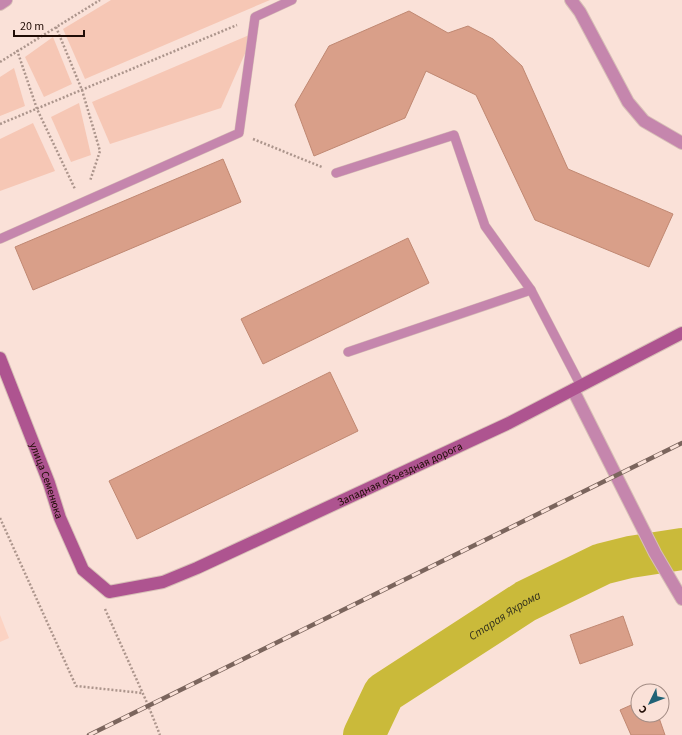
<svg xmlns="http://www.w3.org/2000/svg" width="682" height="735" font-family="'Source Sans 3',sans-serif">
	<rect width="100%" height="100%" fill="#fae1d8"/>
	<path fill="#fcd3c3" d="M0 615 9 638 0 642Z"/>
	<g fill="#f6c7b5">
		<path d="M111 0H270L85 79 63 29Z"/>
		<path d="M254 33 221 108 110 144 92 102Z"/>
		<path d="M53 37 72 84 44 97 25 57Z"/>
		<path d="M14 68 25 106 0 116V77Z"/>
		<path d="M79 103 91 155 71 162 51 117Z"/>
		<path d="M33 123 55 171 0 191V139Z"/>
	</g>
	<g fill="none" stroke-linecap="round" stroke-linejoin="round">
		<path stroke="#caba3a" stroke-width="42" id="s1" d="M364 735 384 693 526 601 602 564 630 557 682 549"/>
	</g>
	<g fill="#d99f89" stroke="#c08872">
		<path d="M409 11 448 33 468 26 493 39 522 66 568 169 673 214 649 267 535 220 476 95 426 71 405 118 314 156 295 105 329 46Z"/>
		<path d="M223 159 241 202 33 290 15 247Z"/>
		<path d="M408 238 429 283 263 364 241 319Z"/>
		<path d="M330 372 358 431 137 539 109 481Z"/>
		<path d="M623 616 633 645 580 664 570 635Z"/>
		<path d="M638 702V715H658L665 735H631L620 710Z"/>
	</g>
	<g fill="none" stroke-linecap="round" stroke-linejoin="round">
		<defs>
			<g id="lane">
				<path d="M336 173 454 135 485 226 531 290 581 386"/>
				<path d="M0 239 239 133 255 17 292 0"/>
				<path d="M348 352 531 290"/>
			</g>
			<g id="street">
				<path d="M571 0 580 12 628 102 644 121 682 143"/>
				<path d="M0 4 6 0"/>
				<path d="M573 390 655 553 682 599"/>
			</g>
			<g id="secondary">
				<path id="s2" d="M0 358 49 483 60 518 83 570 109 592 163 582 197 568 509 423 682 333"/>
			</g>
		</defs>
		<use href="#lane" stroke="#d7bfb6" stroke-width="10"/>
		<use href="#street" stroke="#d7bfb6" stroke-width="14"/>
		<use href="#secondary" stroke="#d7bfb6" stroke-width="14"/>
		<g stroke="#ac958c" stroke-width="2.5" stroke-dasharray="2 2" stroke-linecap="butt">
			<path d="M56 27 82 90 100 151 90 181"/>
			<path d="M17 50 37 109 75 189"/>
			<path d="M0 62 100 0"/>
			<path d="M0 124 237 25"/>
			<path d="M253 139 322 167"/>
			<path d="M0 518 76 686 142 693"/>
			<path d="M105 609 148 705 160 735"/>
		</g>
		<use href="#lane" stroke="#c586ad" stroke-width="9"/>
		<use href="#street" stroke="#c586ad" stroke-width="12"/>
		<use href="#secondary" stroke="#ae5490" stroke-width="12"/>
		<defs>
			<path id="rail" d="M89 735 682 443"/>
		</defs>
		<use href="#rail" stroke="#7b655d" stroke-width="4.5"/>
		<use href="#rail" stroke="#fae1d8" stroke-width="3" stroke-dasharray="9" stroke-linecap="butt"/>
	</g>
	<g text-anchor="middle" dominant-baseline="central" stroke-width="3" stroke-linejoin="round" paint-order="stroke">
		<g font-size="11" fill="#210d06" stroke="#fae1d8">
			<text stroke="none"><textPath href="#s2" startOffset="577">Западная объездная дорога</textPath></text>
			<text stroke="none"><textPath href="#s2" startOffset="131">улица Семенюка</textPath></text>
		</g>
		<g font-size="12" font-style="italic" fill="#34321d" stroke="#fae1d8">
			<text stroke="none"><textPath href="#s1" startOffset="190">Старая Яхрома</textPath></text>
		</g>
	</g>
	<g transform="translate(650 703) rotate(227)"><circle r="19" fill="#fae1d8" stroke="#a38c84"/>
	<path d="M0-3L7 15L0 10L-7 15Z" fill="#216276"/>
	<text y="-6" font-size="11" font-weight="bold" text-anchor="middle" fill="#210d06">С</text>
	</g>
	<path d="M14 30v6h70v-6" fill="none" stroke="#210d06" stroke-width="2"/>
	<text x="20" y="30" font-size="12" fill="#210d06" stroke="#fae1d8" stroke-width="3" paint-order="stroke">20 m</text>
</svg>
